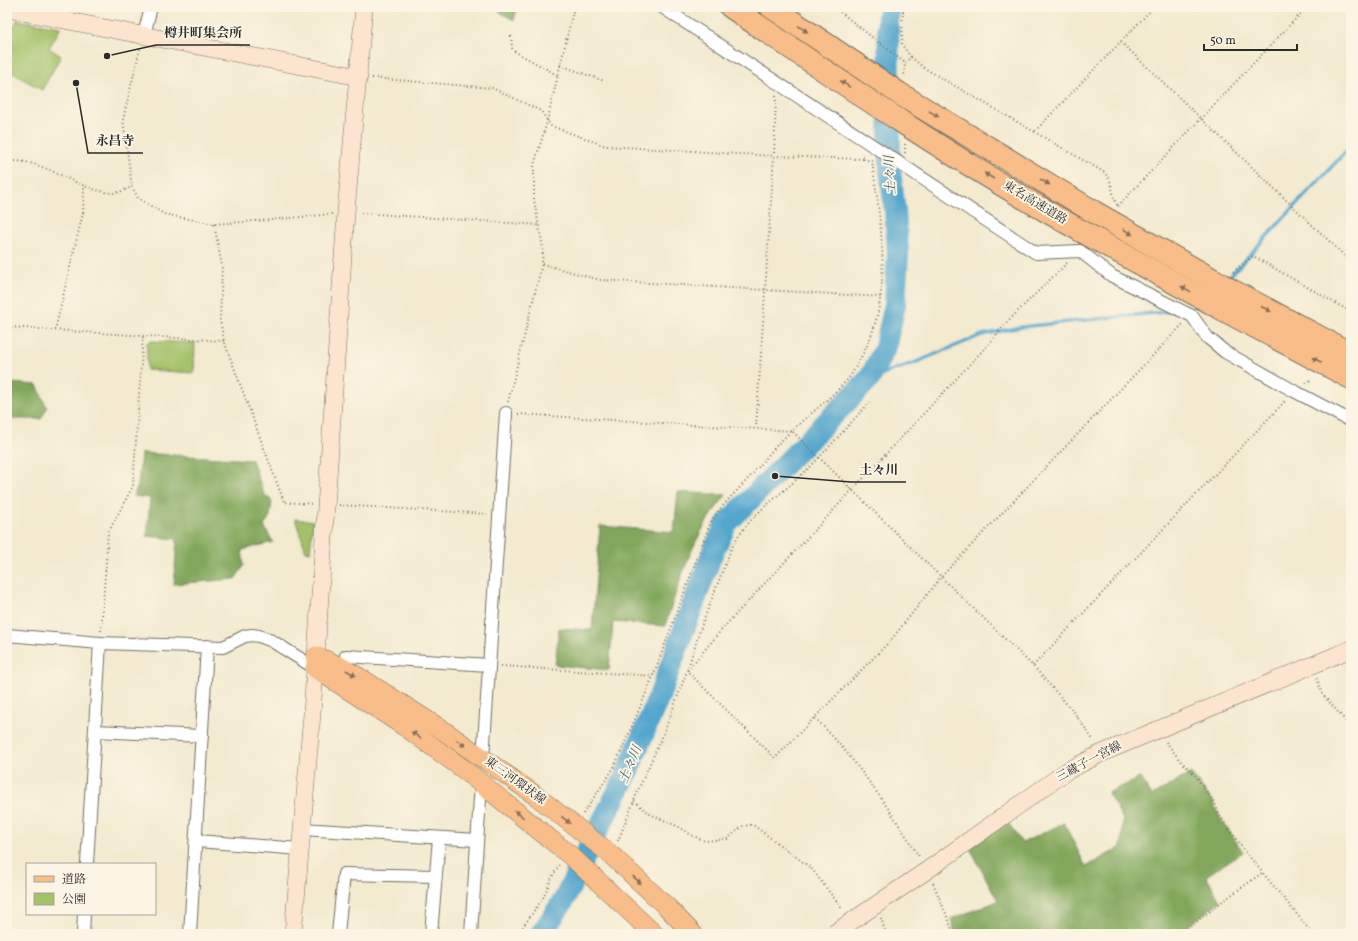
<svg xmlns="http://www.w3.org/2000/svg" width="1358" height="941" font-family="Vollkorn,'Noto Serif JP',serif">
	<rect width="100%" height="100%" fill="#fcf5e5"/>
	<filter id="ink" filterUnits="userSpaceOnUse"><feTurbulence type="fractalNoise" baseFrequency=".025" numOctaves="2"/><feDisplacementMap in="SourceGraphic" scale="8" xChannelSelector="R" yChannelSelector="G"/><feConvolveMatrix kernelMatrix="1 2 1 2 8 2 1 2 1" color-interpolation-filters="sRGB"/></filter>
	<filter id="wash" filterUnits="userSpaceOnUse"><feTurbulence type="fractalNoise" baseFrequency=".012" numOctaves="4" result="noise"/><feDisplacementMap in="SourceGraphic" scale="16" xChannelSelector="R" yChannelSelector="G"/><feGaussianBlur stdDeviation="0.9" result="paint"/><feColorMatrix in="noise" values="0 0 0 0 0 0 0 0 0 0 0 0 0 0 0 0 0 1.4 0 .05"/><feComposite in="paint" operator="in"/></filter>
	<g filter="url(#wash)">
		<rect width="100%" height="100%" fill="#f3eacf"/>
		<g fill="#a3c168" stroke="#67764a">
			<path d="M17 20 61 27 49 48 61 56 42 90 7 70V31L12 32Z"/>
			<path d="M150 341 195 343 194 373 147 370V343Z"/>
			<path d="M295 519 313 521 310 552 306 551Z"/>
		</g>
		<g fill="#82a75c" stroke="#566944">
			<path d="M496 7H516L517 9 514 20 501 13Z"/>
			<path d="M11 383 37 385 47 408 41 419H7V390Z"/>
			<path d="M141 453 252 460 264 494 272 501 270 516 264 526 273 542 242 550 244 566 235 579 174 584 177 539 147 536 150 498 133 496 138 486Z"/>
			<path d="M678 492 726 495C720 503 714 510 709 518 688 551 677 589 665 626L613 622 609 670 555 665 559 628 592 630 600 526 674 532Z"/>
			<path d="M1191 773 1213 802 1219 816 1243 852 1206 876 1220 901 1178 934H955L951 919 998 901 970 848 1007 821 1022 843 1064 823 1086 867 1121 847 1123 819 1108 793 1140 778 1152 796Z"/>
		</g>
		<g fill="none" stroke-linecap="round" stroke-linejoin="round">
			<g stroke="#52a6cd" stroke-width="3.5">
				<path d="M1226 280 1351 146"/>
				<path d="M870 378 914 363 982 335 1021 327 1173 311"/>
			</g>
			<path stroke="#52a6cd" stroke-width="22" d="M541 934 564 900 593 839 625 778 660 694 712 554 727 523 870 378 885 348 895 305 898 253 895 211 890 170 888 22 889 7"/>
		</g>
	</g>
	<g filter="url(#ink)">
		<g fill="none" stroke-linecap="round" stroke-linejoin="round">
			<defs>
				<g id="street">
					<path d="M662 7 1036 253 1080 251 1112 276 1192 316 1207 337 1225 352 1294 391 1351 421"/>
					<path d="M144 35 151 7"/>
					<path d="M7 635 100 643 223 647 245 636 252 635 259 636 272 641 315 668"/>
					<path d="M346 656 489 665"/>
					<path d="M95 731 202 736"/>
					<path d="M483 758 506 413"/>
					<path d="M302 829 477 840"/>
					<path d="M197 841 300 849"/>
					<path d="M87 864 100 643"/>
					<path d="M83 934 84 914"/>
					<path d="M190 934 207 646"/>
					<path d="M338 934 344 874 435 876"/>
					<path d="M431 934 439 838"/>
					<path d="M471 934 481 783"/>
				</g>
				<g id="secondary">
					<path d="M7 9 359 77"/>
					<path d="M293 934 312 714 346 212 364 7"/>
					<path d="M833 934 926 871 1067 771 1102 753 1351 649"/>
				</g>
				<g id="primary">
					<path d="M316 656 339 666 362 679 444 731 535 795 609 853 667 907 693 934"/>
					<path d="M315 668 404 726 462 768 571 856 654 934"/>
				</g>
				<g id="highway">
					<path d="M731 7C846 86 961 164 1083 232"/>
					<path d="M771 7 900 94 1094 212"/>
					<path d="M1231 290 1351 354"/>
					<path d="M1220 308 1351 378"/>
				</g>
			</defs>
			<use href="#street" stroke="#716e64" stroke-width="14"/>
			<use href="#secondary" stroke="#716e64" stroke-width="18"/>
			<use href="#primary" stroke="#716e64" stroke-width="20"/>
			<use href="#highway" stroke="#716e64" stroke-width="24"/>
			<g stroke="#716e64" stroke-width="2" stroke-dasharray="1 3" stroke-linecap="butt">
				<path d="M834 7 905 63"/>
				<path d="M903 7 902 45 911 57 905 63 904 77"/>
				<path d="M511 36 512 48 514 51 557 75"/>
				<path d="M1121 42 1351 262"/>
				<path d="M140 49 123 119 132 187 138 198 164 214 214 224 270 220 332 214"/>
				<path d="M911 57 924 68 1104 172C1115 183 1110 194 1118 206"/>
				<path d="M560 65 604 81"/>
				<path d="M372 78 492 88 541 111 551 126 606 146 774 156 756 428"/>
				<path d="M776 96 774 156 863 159V153"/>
				<path d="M1035 131 1154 7"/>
				<path d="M905 153V143"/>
				<path d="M7 162C40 155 78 192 114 193 119 193 126 189 132 187"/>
				<path d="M1118 206 1307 7"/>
				<path d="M361 213 539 225"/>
				<path d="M214 224 222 266 220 320 224 341 284 502 313 504"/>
				<path d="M1067 263 1008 321 986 347 724 627 687 671 775 758 891 640 941 577 1183 324"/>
				<path d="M542 264 600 280 882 297"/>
				<path d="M1233 272 1253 256 1351 312"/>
				<path d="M7 327 224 341"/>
				<path d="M55 330 83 213 84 187"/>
				<path d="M1306 383 1312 379"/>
				<path d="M508 402 542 264 543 248 534 200V165L547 122 574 7"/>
				<path d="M518 414 792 431 941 577 1033 666 1073 711 1094 741"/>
				<path d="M339 505 487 514"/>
				<path d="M101 631 108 533 133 486 143 335"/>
				<path d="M501 666 653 676"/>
				<path d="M1033 666 1286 400"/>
				<path d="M1317 678 1322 694 1351 727"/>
				<path d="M815 718C856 759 889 808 920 858"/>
				<path d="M1166 742 1179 759 1195 775 1214 802 1220 816 1244 850 1313 934"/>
				<path d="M634 801 650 814 681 828 691 835 705 841 727 839 743 826 748 825H753L811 868 843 910"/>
				<path d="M583 814 613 769 631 729 653 676 710 524C722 503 740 489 755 471 765 460 774 447 785 437 806 416 832 399 851 375 854 370 857 365 860 359 895 299 881 227 872 161L863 159"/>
				<path d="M618 841 639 788 663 735 687 671 701 627 731 549C747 517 773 501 798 478 824 455 846 427 870 402"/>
				<path d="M933 883 949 921 953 934"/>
				<path d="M881 918 886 934"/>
				<path d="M518 934 543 898 552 877 559 865"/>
				<path d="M1181 934 1220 903 1262 873"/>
			</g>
			<use href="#street" stroke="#fff" stroke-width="12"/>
			<use href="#secondary" stroke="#fce5cf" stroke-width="17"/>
			<use href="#primary" stroke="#f8bd88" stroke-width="19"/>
			<use href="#highway" stroke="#f8bd88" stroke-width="22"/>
			<defs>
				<g id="highway-bridge">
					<path d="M1094 212 1231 290"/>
					<path d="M1083 232 1220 308"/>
				</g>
			</defs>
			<use href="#highway-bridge" stroke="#716e64" stroke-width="24" stroke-linecap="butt"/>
			<use href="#highway-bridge" stroke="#f8bd88" stroke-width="22"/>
		</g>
		<defs><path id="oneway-solid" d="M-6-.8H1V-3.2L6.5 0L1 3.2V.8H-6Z"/></defs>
		<g fill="#876d55">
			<use href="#oneway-solid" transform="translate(803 29) rotate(34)"/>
			<use href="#oneway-solid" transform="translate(845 84) rotate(-146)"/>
			<use href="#oneway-solid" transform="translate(934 114) rotate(31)"/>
			<use href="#oneway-solid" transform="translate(989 176) rotate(-148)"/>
			<use href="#oneway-solid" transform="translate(1045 182) rotate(31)"/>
			<use href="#oneway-solid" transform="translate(1128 232) rotate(31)"/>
			<use href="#oneway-solid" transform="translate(1186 289) rotate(-151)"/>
			<use href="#oneway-solid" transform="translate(1266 309) rotate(28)"/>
			<use href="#oneway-solid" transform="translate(1317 360) rotate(-152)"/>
			<use href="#oneway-solid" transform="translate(351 673) rotate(30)"/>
			<use href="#oneway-solid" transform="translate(416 735) rotate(-144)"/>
			<use href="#oneway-solid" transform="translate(461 743) rotate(34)"/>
			<use href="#oneway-solid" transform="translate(519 814) rotate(-141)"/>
			<use href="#oneway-solid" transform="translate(566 820) rotate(38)"/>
			<use href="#oneway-solid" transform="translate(637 880) rotate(43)"/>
		</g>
	</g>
	<g text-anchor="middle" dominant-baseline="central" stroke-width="4" stroke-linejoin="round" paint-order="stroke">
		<g font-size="12" fill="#2b2b2b" stroke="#fcf5e5">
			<text transform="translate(1035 203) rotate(31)">東名高速道路</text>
			<text transform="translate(1089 762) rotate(-28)">三蔵子一宮線</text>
			<text transform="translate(515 781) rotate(36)">東三河環状線</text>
		</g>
		<g font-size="13" font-style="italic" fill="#3b5c6c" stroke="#fcf5e5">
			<text transform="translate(891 175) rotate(-93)">土々川</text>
			<text transform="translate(631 765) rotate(-67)">土々川</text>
		</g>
	</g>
	<path fill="none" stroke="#2b2b2b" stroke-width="1.5" d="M107 56L156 45H250M76 83L88 153H143M775 476L851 482H906"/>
	<g fill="#2b2b2b" stroke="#fcf5e5" stroke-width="1.5">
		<circle cx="107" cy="56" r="4"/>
		<circle cx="76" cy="83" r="4"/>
		<circle cx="775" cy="476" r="4"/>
	</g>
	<g font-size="13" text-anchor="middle" font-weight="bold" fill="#2b2b2b" stroke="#fcf5e5" stroke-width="4" stroke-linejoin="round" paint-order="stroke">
		<text x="203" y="37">樽井町集会所</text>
		<text x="115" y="145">永昌寺</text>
		<text x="879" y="474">土々川</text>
	</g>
	<rect width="1358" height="941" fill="none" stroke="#fcf5e5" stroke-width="24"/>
	<rect x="26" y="863" width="130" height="52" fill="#fcf5e5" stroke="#a8a49b"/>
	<rect x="34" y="876" width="20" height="6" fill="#f8bd88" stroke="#a8a49b"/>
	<text x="62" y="883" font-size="12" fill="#2b2b2b">道路</text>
	<rect x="34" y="893" width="20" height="12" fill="#a3c168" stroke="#a8a49b"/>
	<text x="62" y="903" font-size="12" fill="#2b2b2b">公園</text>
	<path d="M1204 44v6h93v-6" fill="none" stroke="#2b2b2b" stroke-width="2"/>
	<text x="1210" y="44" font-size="12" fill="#2b2b2b" stroke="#fcf5e5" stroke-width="3" paint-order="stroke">50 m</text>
</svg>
